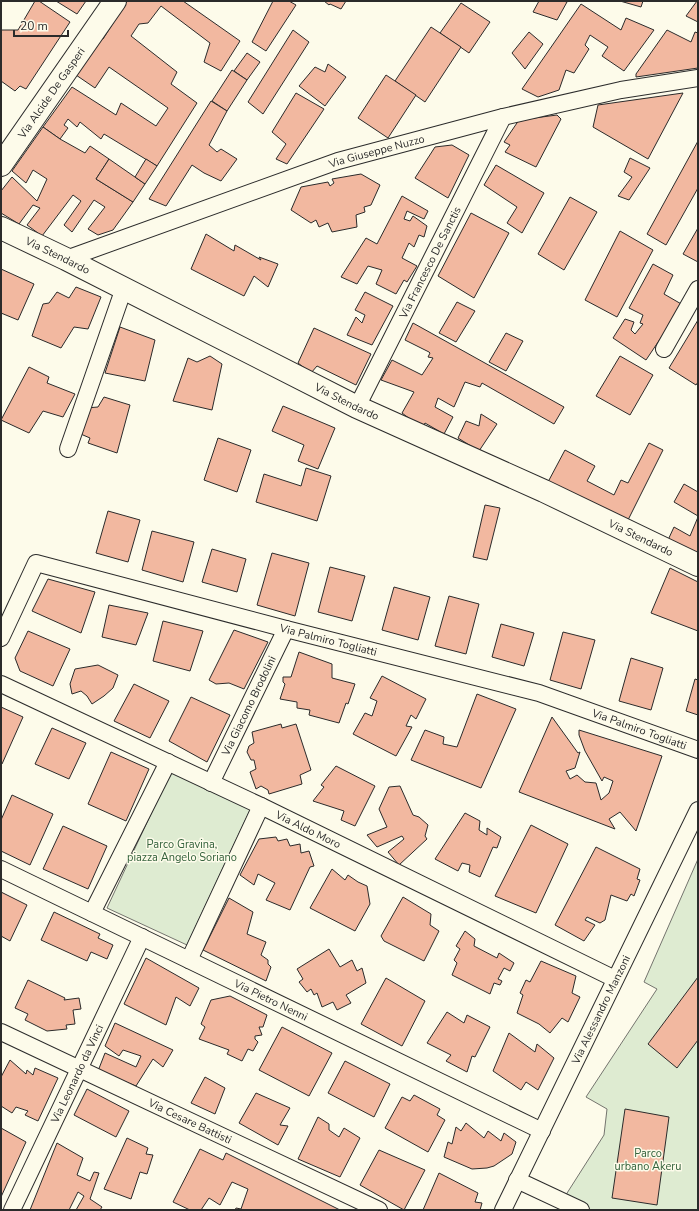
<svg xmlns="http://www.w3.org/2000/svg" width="699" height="1211" font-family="'Nunito Sans',sans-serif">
	<rect width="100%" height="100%" fill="#fdfbea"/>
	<g fill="#deebd1" stroke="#74746e">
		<path d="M171 771 251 808 187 945 107 908Z"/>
		<path d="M698 859V1210H584L562 1201 604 1135 607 1109 586 1097 657 989 644 982Z"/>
	</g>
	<g fill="#f2b8a0" stroke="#2b2b2b">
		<path d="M35 1H39L70 22 26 89 20 86 15 91 1 81V30H18Z"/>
		<path d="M56 1H86L77 14Z"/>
		<path d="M127 1H183L240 41 221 71 204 62 210 43 161 6 148 23 139 24 131 36 177 72 171 84 197 103 157 166 104 134 101 139 80 122 77 127 68 119 64 125 68 128 60 139 43 127 72 87 116 115 121 103 156 126 168 108 109 67 95 88 76 75 95 37 103 39Z"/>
		<path d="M273 1H289L296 5 266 51 252 42Z"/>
		<path d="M324 1H346L341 9 330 4 329 5Z"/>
		<path d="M539 1H563L567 2 557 20 533 12Z"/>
		<path d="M620 1H643L641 7Z"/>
		<path d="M697 1H698V22L686 16Z"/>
		<path d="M461 3 490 22 469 53 440 33Z"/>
		<path d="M581 4 621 30 626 18 654 30 624 71 602 56 608 47 590 35 585 45 589 49 574 73 566 70 559 90 538 97 522 89Z"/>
		<path d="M431 27 461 47 425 102 395 81Z"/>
		<path d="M293 30 309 42 263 114 248 102Z"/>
		<path d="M667 30 691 42 695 32 698 33V68L636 77V74Z"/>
		<path d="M529 32 543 44 525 69 512 53Z"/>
		<path d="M247 53 260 62 247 80 234 71Z"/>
		<path d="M328 64 346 77 325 106 299 86 315 67 325 72Z"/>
		<path d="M232 70 247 80 227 111 212 101Z"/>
		<path d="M386 75 416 95 388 138 358 118Z"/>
		<path d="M296 93 324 109 287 164 276 159 286 144 272 132Z"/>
		<path d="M683 93 648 159 593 127 598 105Z"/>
		<path d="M211 101 227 111 209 145 217 152 221 149 237 159 221 181 204 173 192 165 166 206 149 199Z"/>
		<path d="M557 115 561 119 536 167 505 152 510 145 504 142 519 120Z"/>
		<path d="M43 127 60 139 85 153 90 146 109 159 96 179 133 202 113 230 98 235 88 229 105 207 94 200 72 232 64 225 81 201 73 195 42 236 27 225 40 208 33 205 19 224 1 213V191L12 177 37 201 47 179 33 170 26 183 12 171Z"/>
		<path d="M698 141V188L666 245 647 234Z"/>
		<path d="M452 145 469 155 448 198 415 178 435 147Z"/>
		<path d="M630 158 650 168 629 200 618 196 632 177 624 172Z"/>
		<path d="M109 159 145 184 133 202 96 179Z"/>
		<path d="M146 159 157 166 145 184 135 177Z"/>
		<path d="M496 165 544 193 522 233 507 223 517 207 484 185Z"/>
		<path d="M361 174 380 185 371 205 364 207 365 212 356 215 357 227 332 232 328 223 319 227 316 220 311 223 291 210 301 187 328 182 330 186 334 183 332 179Z"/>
		<path d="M402 196 428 211 424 219 407 211 404 219 410 221 413 216 427 226 424 237 419 235 414 247 409 243 402 258 417 266 407 282 404 280 396 294 376 284 382 270 368 266 357 284 341 277 366 238 377 244Z"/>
		<path d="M570 197 597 212 564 270 538 254Z"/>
		<path d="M471 213 509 233 474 298 438 276Z"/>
		<path d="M698 228V262L683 254Z"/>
		<path d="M620 231 653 250 617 317 585 300Z"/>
		<path d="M206 234 234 251 235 245 261 260 259 257 278 264 268 287 254 276 244 296 191 269Z"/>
		<path d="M653 264 673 275 664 294 683 305 646 360 613 338 625 319 634 322 631 330 635 334 643 324 640 323 643 315 629 308Z"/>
		<path d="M1 269 34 284 18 320 1 313Z"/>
		<path d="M76 287 101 297 88 329 74 327 61 348 32 336 43 304 49 303 57 292 69 298Z"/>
		<path d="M365 292 393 306 372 345 347 335 356 317 362 323 365 315 355 310Z"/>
		<path d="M457 302 475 311 456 342 439 333Z"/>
		<path d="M698 320V382L696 385 669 368Z"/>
		<path d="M413 323 564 407 554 424 482 383 480 387 465 382 454 407 438 398 435 407 453 417 444 434 425 423 422 428 402 413 414 392 381 380 392 360 422 375 433 358 428 357 430 353 429 352 405 340Z"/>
		<path d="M120 327 155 340 145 381 105 373Z"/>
		<path d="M314 328 371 354 356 385 317 366 311 373 298 363Z"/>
		<path d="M506 333 523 341 506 371 489 362Z"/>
		<path d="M210 356 222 364 212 410 173 401 188 358 197 362Z"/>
		<path d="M620 356 653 375 630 415 596 396Z"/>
		<path d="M29 367 49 377 47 383 75 394 63 417 43 411 29 433 1 420Z"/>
		<path d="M104 397 130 405 117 453 88 443 90 438 76 432 86 408 98 407Z"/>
		<path d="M283 406 335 428 318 469 298 461 304 445 272 431Z"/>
		<path d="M481 414 497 424 479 451 458 438 466 421 479 426Z"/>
		<path d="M218 438 251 450 237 492 204 480Z"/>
		<path d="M649 443 663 450 627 522 548 482 565 450 595 466 587 481 614 495 621 480 628 483Z"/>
		<path d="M306 468 331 476 317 521 256 502 264 474 301 486Z"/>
		<path d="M684 484 698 492V516L674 502Z"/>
		<path d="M485 505 500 508 487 560 473 557Z"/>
		<path d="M108 511 140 520 128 562 96 553Z"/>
		<path d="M698 517V555L668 540 674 527 690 536Z"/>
		<path d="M152 531 194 542 183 582 142 570Z"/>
		<path d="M212 549 246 559 237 592 202 582Z"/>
		<path d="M272 553 309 563 295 616 257 605Z"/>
		<path d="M330 567 365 576 352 621 318 612Z"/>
		<path d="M670 568 698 582V631L651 613Z"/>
		<path d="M48 579 95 592 81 633 32 611Z"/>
		<path d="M394 587 430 597 418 640 382 630Z"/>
		<path d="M449 596 479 604 466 654 435 646Z"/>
		<path d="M109 605 148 613 136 645 102 637Z"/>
		<path d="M163 621 203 631 190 671 153 661Z"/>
		<path d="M501 624 534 633 524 666 492 657Z"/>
		<path d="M234 630 268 642 244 689 229 683 216 684 209 680Z"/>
		<path d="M28 631 70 649 53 686 20 671 15 658Z"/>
		<path d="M563 632 595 640 581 689 550 680Z"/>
		<path d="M299 652 332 664V678L355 684 348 704 346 703 339 723 309 715 310 710 297 708V702L280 699 285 684 283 682V677H291Z"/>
		<path d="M631 658 663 668 651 710 619 701Z"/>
		<path d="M98 665 118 675 113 688 104 696 92 704 87 696 81 691 72 694 70 684 75 669Z"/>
		<path d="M382 676 426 699 416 719 411 715 406 726 412 727 396 756 353 734 365 713 372 716 377 701 370 698Z"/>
		<path d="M695 679 698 680V715L686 711Z"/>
		<path d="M134 684 169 701 150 738 114 721Z"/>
		<path d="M477 694 516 709 481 788 411 760 425 730 444 737 443 744 457 747Z"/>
		<path d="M191 697 230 715 207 762 169 741Z"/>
		<path d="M1 707 23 717 2 764H1Z"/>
		<path d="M552 717 578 753 580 752 575 768 566 771 570 779 577 775 585 782 596 783 601 800 609 793 613 781 604 777 602 781 585 751 579 735V730L662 756 636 831 620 812 609 819 615 829 519 792Z"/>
		<path d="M281 724 282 728 296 724 311 770 300 775 302 784 269 794 268 790 261 786 256 789 250 772 256 769 254 760H251L247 752 249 746 254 743 252 732Z"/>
		<path d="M52 728 86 743 69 779 35 764Z"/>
		<path d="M111 752 149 769 126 821 88 804Z"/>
		<path d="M336 766 375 786 355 826 341 820 344 811 313 801 324 787 321 785Z"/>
		<path d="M400 786 413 815 419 817 428 825 425 836 427 839 399 865 388 852 404 839 402 836 377 847 367 835 387 827 379 809 389 787Z"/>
		<path d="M12 795 53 814 30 865 1 851V820Z"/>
		<path d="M465 813 480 821 479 830 487 835V828L501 837 497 848 493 847 480 877 469 872 470 865 462 863 458 871 435 859Z"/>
		<path d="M531 825 568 844 536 913 495 896Z"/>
		<path d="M63 826 107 846 88 889 43 869Z"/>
		<path d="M276 837 278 841 287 839 290 846 300 844 301 853 309 851 314 866 310 867 290 910 266 900 275 883 258 874 254 885 240 875 259 839Z"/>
		<path d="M596 847 640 869 637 879 640 880 634 896 631 894 627 901 611 895 605 920 600 923 587 917 585 920 595 925 584 941 555 925Z"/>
		<path d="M332 869 345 880 348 875 358 882 367 886 370 904 355 931 310 908Z"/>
		<path d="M1 892 27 905 10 941 1 936Z"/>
		<path d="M403 897 431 914 430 925 439 931 424 961 384 941 381 936Z"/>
		<path d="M229 898 253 912 247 934 266 942 261 955 268 960V964L271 967 266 981 203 950Z"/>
		<path d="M54 912 100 934 98 938 113 945 107 959 91 952 87 961 41 940Z"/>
		<path d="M465 931 475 939 474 946 497 958 499 953 514 963 510 971 504 968 498 979 502 981 500 985 494 983 490 994 452 975 457 963 454 960 460 949 456 946Z"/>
		<path d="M329 949 340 967 352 960 357 971 362 968 366 983 346 995 351 1003 337 1010 333 1002 322 1007 317 993 314 995 311 989 307 992 299 982 303 979 297 969Z"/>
		<path d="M146 958 199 988 190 1006 176 997 166 1025 124 1004Z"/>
		<path d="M541 961 576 976 572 993 580 997 568 1022 562 1018 550 1033 539 1024 517 1013 523 995 520 993 526 980 530 982Z"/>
		<path d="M698 977V1040L677 1068 648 1044Z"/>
		<path d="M386 978 425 1001 402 1046 361 1024Z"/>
		<path d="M28 980 65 998 64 1000 79 998 81 1009 73 1010 75 1024 66 1025 67 1029 47 1031 25 1020 28 1014 15 1008Z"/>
		<path d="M230 996 267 1015 263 1027H259L262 1035 255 1036V1039L258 1042 253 1051 248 1049 242 1061 227 1054 229 1050 199 1039 205 1027 201 1024 211 1000Z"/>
		<path d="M447 1012 464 1023 467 1015 490 1027 475 1057 472 1056 467 1072 446 1061 451 1055 427 1043Z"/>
		<path d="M115 1023 173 1050 163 1067 153 1059 136 1086 98 1071 105 1053 136 1067 141 1056 123 1050 119 1056 105 1046Z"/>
		<path d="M282 1027 332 1053 309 1096 259 1070Z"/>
		<path d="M509 1033 535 1052 537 1044 554 1058 538 1090 526 1082 521 1090 493 1071Z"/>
		<path d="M10 1060 26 1074 27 1070 33 1075 35 1068 58 1078 38 1121 25 1115 28 1111 16 1107 12 1113 1 1106V1077Z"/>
		<path d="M345 1061 390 1084 374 1117 328 1093Z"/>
		<path d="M205 1077 225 1088 215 1114 191 1103Z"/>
		<path d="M87 1089 129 1111 116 1137 74 1115Z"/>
		<path d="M256 1093 290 1108 280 1125 288 1126 278 1145 239 1123Z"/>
		<path d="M414 1095 440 1109 437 1115 445 1120 428 1152 385 1128 402 1097 410 1101Z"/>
		<path d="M625 1109 669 1117 657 1205 612 1198Z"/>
		<path d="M318 1117 329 1124V1130L339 1137 344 1128 360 1138 340 1177 298 1159Z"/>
		<path d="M466 1123 484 1138 488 1131 501 1141 504 1133 516 1142 512 1154 494 1166 487 1168 472 1169 444 1157 448 1142 452 1144 456 1127 461 1131Z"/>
		<path d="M1 1128 26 1142 1 1197Z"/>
		<path d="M127 1138 148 1148 146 1154 153 1155 147 1174 140 1172 131 1199 104 1189Z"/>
		<path d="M57 1143 83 1158 77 1175 90 1181 94 1172 99 1173 90 1199 102 1207 100 1210H76L84 1196 78 1192 69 1210H30Z"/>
		<path d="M200 1149 223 1160 226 1153 340 1210H235L236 1208 241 1209 248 1189 232 1182 220 1205 209 1198 201 1210H190L173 1202Z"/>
		<path d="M379 1150 425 1170 404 1210 360 1185Z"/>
		<path d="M439 1173 478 1193 475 1202 482 1203 480 1210H423Z"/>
	</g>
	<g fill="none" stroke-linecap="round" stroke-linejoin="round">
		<defs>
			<g id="street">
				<path id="s1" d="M66 259 338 161 503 117 621 90 698 78"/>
				<path d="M664 349 698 289"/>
				<path id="s2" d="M357 407 503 117"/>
				<path d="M68 449 124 288"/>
				<path id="s3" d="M1 638 36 563 286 629 539 693 698 750"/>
				<path id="s4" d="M1 684 261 806 615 979"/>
				<path id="s5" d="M211 783 286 629"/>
				<path id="s6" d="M1 869 542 1131"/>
				<path d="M92 913 168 762"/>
				<path d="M189 960 261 806"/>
				<path id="s7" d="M1 1032 379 1210"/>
				<path d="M517 1180 581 1210"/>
				<path id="s8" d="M12 1210 142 937"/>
				<path id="s9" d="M503 1210 698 810"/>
			</g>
			<g id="secondary">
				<path id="s10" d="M1 165 115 1"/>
				<path id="s11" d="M1 228 66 259 357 407 544 491 698 565"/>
			</g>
		</defs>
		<use href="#street" stroke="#2b2b2b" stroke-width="18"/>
		<use href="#secondary" stroke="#2b2b2b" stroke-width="24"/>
		<use href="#street" stroke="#fdfbea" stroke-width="16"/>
		<use href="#secondary" stroke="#fdfbea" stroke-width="22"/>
	</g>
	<g text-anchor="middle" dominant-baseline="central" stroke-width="3" stroke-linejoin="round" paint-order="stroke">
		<g font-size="11" fill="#2b2b2b" stroke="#fdfbea">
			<text stroke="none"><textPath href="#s10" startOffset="88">Via Alcide De Gasperi</textPath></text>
			<text stroke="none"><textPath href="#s1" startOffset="329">Via Giuseppe Nuzzo</textPath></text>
			<text stroke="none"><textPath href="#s11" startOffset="63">Via Stendardo</textPath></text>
			<text stroke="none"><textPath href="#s2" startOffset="162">Via Francesco De Sanctis</textPath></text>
			<text stroke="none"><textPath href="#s11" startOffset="387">Via Stendardo</textPath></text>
			<text stroke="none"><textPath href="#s11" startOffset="711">Via Stendardo</textPath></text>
			<text stroke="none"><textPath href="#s3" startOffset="385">Via Palmiro Togliatti</textPath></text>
			<text stroke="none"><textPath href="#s5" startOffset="86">Via Giacomo Brodolini</textPath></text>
			<text stroke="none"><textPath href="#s3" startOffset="709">Via Palmiro Togliatti</textPath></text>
			<text stroke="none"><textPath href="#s4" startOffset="340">Via Aldo Moro</textPath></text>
			<text stroke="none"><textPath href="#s6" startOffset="300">Via Pietro Nenni</textPath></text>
			<text stroke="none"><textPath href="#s9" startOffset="223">Via Alessandro Manzoni</textPath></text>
			<text stroke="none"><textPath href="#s8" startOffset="151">Via Leonardo da Vinci</textPath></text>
			<text stroke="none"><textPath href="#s7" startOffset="209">Via Cesare Battisti</textPath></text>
		</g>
		<g font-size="11" fill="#34623c" stroke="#fdfbea">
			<text x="182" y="844">Parco Gravina,<tspan x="182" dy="13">piazza Angelo Soriano</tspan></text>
			<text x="648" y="1153">Parco<tspan x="648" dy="13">urbano Akeru</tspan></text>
		</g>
	</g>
	<rect width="699" height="1211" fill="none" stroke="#2b2b2b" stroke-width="4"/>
	<path d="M14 30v6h54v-6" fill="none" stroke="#2b2b2b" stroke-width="2"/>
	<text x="20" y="30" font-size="12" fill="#2b2b2b" stroke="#fdfbea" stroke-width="3" paint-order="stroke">20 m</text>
</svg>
